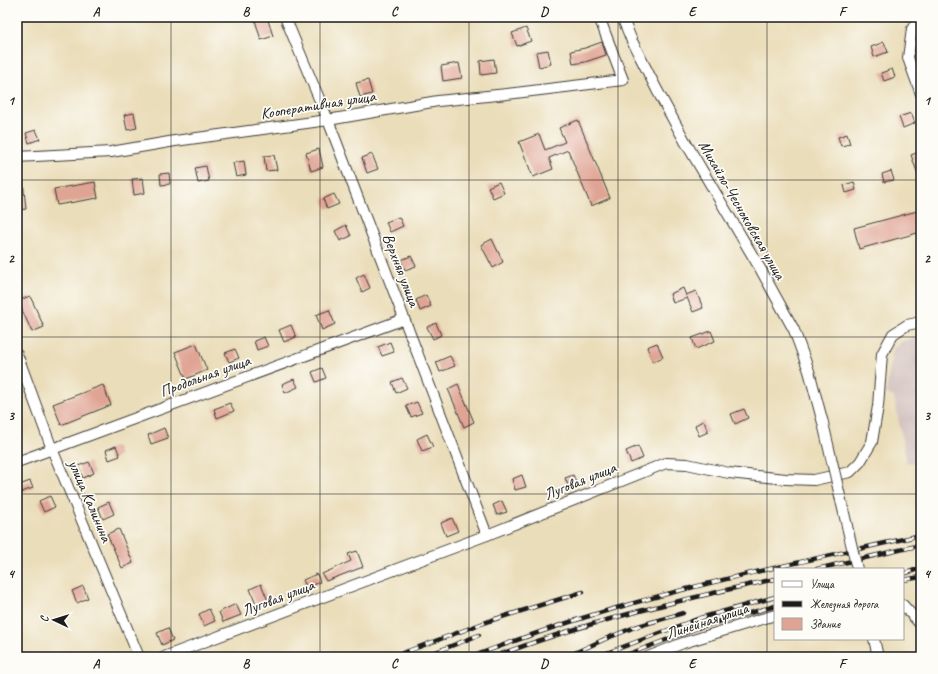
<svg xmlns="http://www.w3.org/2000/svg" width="938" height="674" font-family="Caveat,sans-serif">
	<rect width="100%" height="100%" fill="#fdfcf7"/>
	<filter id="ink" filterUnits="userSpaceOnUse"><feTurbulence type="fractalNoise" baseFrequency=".025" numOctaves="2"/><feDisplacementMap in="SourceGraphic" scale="8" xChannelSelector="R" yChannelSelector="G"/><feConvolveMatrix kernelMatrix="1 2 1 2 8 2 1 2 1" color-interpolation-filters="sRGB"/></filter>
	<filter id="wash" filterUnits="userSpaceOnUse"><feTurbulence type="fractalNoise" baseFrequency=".012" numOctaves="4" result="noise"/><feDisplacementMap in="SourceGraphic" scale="16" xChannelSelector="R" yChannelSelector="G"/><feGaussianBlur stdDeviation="0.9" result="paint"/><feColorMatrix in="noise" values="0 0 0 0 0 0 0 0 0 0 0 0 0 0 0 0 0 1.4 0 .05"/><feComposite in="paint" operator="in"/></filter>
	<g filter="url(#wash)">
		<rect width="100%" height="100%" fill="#eaddb9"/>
		<path fill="#d1bfbd" d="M921 336V461L907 463 894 397 886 393 893 349 903 341Z"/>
		<g id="blocks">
			<g fill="#e0a494">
				<path d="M254 17H267L273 36 261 40Z"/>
				<path d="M526 28 531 41 517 46 512 33Z"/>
				<path d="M602 42 606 55 585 62 573 64 571 51 585 48Z"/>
				<path d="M884 42 888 52 874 57 871 47Z"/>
				<path d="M548 50 551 64 539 67 536 52Z"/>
				<path d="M494 59 496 73 481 75 480 61Z"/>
				<path d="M459 63 462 78 443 81 441 66Z"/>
				<path d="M892 69 895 77 884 81 881 73Z"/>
				<path d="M368 80 372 94 360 97 356 83Z"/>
				<path d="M134 113 137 128 127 130 124 115Z"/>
				<path d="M911 113 915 123 903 128 899 117Z"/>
				<path d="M578 120 610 198 591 206 568 150 549 158 553 169 533 177 519 142 539 134 545 150 565 142 559 128Z"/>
				<path d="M36 130 40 139 29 143 26 133Z"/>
				<path d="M847 134 850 144 841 146 838 137Z"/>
				<path d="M319 149 323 167 311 171 306 153Z"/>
				<path d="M919 152 921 158 920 180 911 155Z"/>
				<path d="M372 154 378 169 367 173 362 158Z"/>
				<path d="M274 155 277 170 266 171 264 156Z"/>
				<path d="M244 161 246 175 236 177 233 163Z"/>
				<path d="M206 166 209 181 198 183 195 168Z"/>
				<path d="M891 171 894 180 884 182 882 174Z"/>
				<path d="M169 173 170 184 161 185 160 174Z"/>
				<path d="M143 178 145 193 134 195 132 179Z"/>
				<path d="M17 180H23L26 209 17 210Z"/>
				<path d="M95 182 98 198 57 205 54 189Z"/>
				<path d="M499 182 504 193 493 198 488 187Z"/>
				<path d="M854 182 856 190 846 193 844 185Z"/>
				<path d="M334 194 339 204 327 209 323 199Z"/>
				<path d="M921 210V232L859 249 854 228Z"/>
				<path d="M399 217 403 226 390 232 386 222Z"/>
				<path d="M346 225 351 236 340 241 335 231Z"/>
				<path d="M492 239 503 262 493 268 481 245Z"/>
				<path d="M411 256 416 266 405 270 401 260Z"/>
				<path d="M364 274 370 288 362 292 356 278Z"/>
				<path d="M683 288 687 298 673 303 670 294Z"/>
				<path d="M696 291 703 308 693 312 686 295Z"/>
				<path d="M426 295 431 306 420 311 416 300Z"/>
				<path d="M30 296 44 327 32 332 18 301Z"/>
				<path d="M329 310 335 324 322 330 316 315Z"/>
				<path d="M436 323 441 335 433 339 427 327Z"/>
				<path d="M291 325 296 337 284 342 279 330Z"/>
				<path d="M711 331 715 341 696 349 692 338Z"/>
				<path d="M264 337 268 346 257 350 254 341Z"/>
				<path d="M390 342 394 352 382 356 378 347Z"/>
				<path d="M657 343 663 357 653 362 647 347Z"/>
				<path d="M196 344 207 370 186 379 175 352Z"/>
				<path d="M235 349 239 358 229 362 225 353Z"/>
				<path d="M450 356 455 366 440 372 436 362Z"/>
				<path d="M322 368 326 378 316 382 312 372Z"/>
				<path d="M402 378 407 388 396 393 392 382Z"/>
				<path d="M294 379 298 387 285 393 282 384Z"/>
				<path d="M458 384 474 422 464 427 448 389Z"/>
				<path d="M103 385 111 405 61 425 53 404Z"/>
				<path d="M417 402 422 413 411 417 406 406Z"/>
				<path d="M230 403 234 411 217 418 214 409Z"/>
				<path d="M744 409 748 418 735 424 731 414Z"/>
				<path d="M704 421 708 432 699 436 695 425Z"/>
				<path d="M164 428 168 438 151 444 148 435Z"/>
				<path d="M427 434 433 447 422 451 417 439Z"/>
				<path d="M116 446 120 456 109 460 106 450Z"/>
				<path d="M638 446 643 458 631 463 626 451Z"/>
				<path d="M89 462 94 473 83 478 78 466Z"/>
				<path d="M522 475 526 487 515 490 512 479Z"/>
				<path d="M573 475 577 484 569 488 565 478Z"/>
				<path d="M30 481 33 488 19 493 17 486Z"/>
				<path d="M50 496 55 507 44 512 39 501Z"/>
				<path d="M502 501 507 512 497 515 493 505Z"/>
				<path d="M109 502 114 514 103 519 98 507Z"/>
				<path d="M452 518 458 531 446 536 441 523Z"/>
				<path d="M119 529 133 563 122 568 107 534Z"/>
				<path d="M357 551 363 567 326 581 322 574 351 561 348 554Z"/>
				<path d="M317 574 320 582 307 588 303 580Z"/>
				<path d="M261 584 269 603 258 608 250 589Z"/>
				<path d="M83 586 88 598 77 603 72 591Z"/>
				<path d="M236 604 241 615 223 622 219 612Z"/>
				<path d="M209 609 215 621 204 626 199 614Z"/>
				<path d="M168 628 173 640 162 645 157 633Z"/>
			</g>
		</g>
	</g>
	<g filter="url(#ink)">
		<use href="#blocks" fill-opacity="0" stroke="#3b3934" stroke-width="1"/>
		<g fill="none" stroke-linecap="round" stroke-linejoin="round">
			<defs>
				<g id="minor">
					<path d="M285 17 328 120 487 535"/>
					<path d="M622 17 632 41 657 90 686 143 761 270 794 330 809 371 823 423"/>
					<path d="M920 17 912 29 908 58 921 94"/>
					<path d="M17 157 111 152 175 141 328 120 438 101 507 94 623 80 599 17"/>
					<path d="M17 354 52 449 139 657"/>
					<path d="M17 462 404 319"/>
					<path d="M903 605 921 625"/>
					<path d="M874 639 878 657"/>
					<path d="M164 657 487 535 666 463 687 464 729 473 786 479 814 480 850 472 860 462 872 442 878 406 882 354 893 334 907 325 921 322"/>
					<path d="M648 657 683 643 775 615"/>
				</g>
			</defs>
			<use href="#minor" stroke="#3b3934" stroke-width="12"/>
			<use href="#minor" stroke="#fff" stroke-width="10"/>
			<defs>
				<g id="rail">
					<path d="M817 569 921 545"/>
					<path d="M903 574 921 568"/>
					<path d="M903 580 921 577"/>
					<path d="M392 657 489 621 583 592"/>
					<path d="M423 657 479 635"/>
					<path d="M471 657C516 640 561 624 606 611 710 580 816 559 921 535"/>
					<path d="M493 657C585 622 680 600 775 579"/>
					<path d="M566 657 605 639 635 627 683 613"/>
					<path d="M596 657 700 618 775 597"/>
					<path d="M621 657 703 626 775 606"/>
				</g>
			</defs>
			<use href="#rail" stroke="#1c1c1c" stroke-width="4.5"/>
			<use href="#rail" stroke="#fdfcf7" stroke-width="3" stroke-dasharray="9" stroke-linecap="butt"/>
			<defs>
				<path id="minor-bridge" d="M823 423 857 569"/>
			</defs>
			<use href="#minor-bridge" stroke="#3b3934" stroke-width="12" stroke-linecap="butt"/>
			<use href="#minor-bridge" stroke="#fff" stroke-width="10"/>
		</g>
	</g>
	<path fill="none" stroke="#1c1c1c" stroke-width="1" stroke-opacity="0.55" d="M171 17V657M320 17V657M469 17V657M618 17V657M767 17V657M17 180H921M17 337H921M17 494H921"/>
	<g text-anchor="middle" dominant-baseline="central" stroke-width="3.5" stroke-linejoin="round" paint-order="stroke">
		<g font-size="16" fill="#1c1c1c" stroke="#fdfcf7">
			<text transform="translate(318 105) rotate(-9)">Кооперативная улица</text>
			<text transform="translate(742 210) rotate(60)">Михайло-Чесноковская улица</text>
			<text transform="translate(401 270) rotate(69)">Верхняя улица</text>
			<text transform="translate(205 376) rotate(-20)">Продольная улица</text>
			<text transform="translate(580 481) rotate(-22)">Луговая улица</text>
			<text transform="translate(90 501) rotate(67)">улица Калинина</text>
			<text transform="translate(278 598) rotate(-21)">Луговая улица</text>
			<text transform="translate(707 621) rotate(-18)">Линейная улица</text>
		</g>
	</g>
	<rect width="938" height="674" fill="none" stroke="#fdfcf7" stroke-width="44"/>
	<rect x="774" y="568" width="130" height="72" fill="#fdfcf7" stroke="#a3a29f"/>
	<rect x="782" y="581" width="20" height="6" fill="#ffffff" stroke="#a3a29f"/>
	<text x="810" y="588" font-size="12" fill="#1c1c1c">Улица</text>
	<rect x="782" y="601" width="20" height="6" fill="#1c1c1c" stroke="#a3a29f"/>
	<text x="810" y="608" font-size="12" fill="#1c1c1c">Железная дорога</text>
	<rect x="782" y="618" width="20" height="12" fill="#e0a494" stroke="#a3a29f"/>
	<text x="810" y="628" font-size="12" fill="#1c1c1c">Здание</text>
	<g transform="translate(54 620) rotate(274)" stroke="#fdfcf7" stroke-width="3" paint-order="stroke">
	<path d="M0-3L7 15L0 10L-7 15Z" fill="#1c1c1c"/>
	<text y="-6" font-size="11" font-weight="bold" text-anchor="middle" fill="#1c1c1c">С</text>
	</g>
	<rect x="22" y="22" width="894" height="630" fill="none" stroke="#1c1c1c" stroke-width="1.5"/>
	<g font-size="13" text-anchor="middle" font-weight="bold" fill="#1c1c1c">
		<text x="96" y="16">A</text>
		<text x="246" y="16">B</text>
		<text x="394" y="16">C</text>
		<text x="544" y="16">D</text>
		<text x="692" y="16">E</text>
		<text x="842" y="16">F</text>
		<text x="11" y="105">1</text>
		<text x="927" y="105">1</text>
		<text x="11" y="263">2</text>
		<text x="927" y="263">2</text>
		<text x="11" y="420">3</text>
		<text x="927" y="420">3</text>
		<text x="11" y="578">4</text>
		<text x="927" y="578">4</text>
		<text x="96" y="668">A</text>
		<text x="246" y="668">B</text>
		<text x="394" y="668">C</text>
		<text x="544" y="668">D</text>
		<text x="692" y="668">E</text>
		<text x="842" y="668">F</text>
	</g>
</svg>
